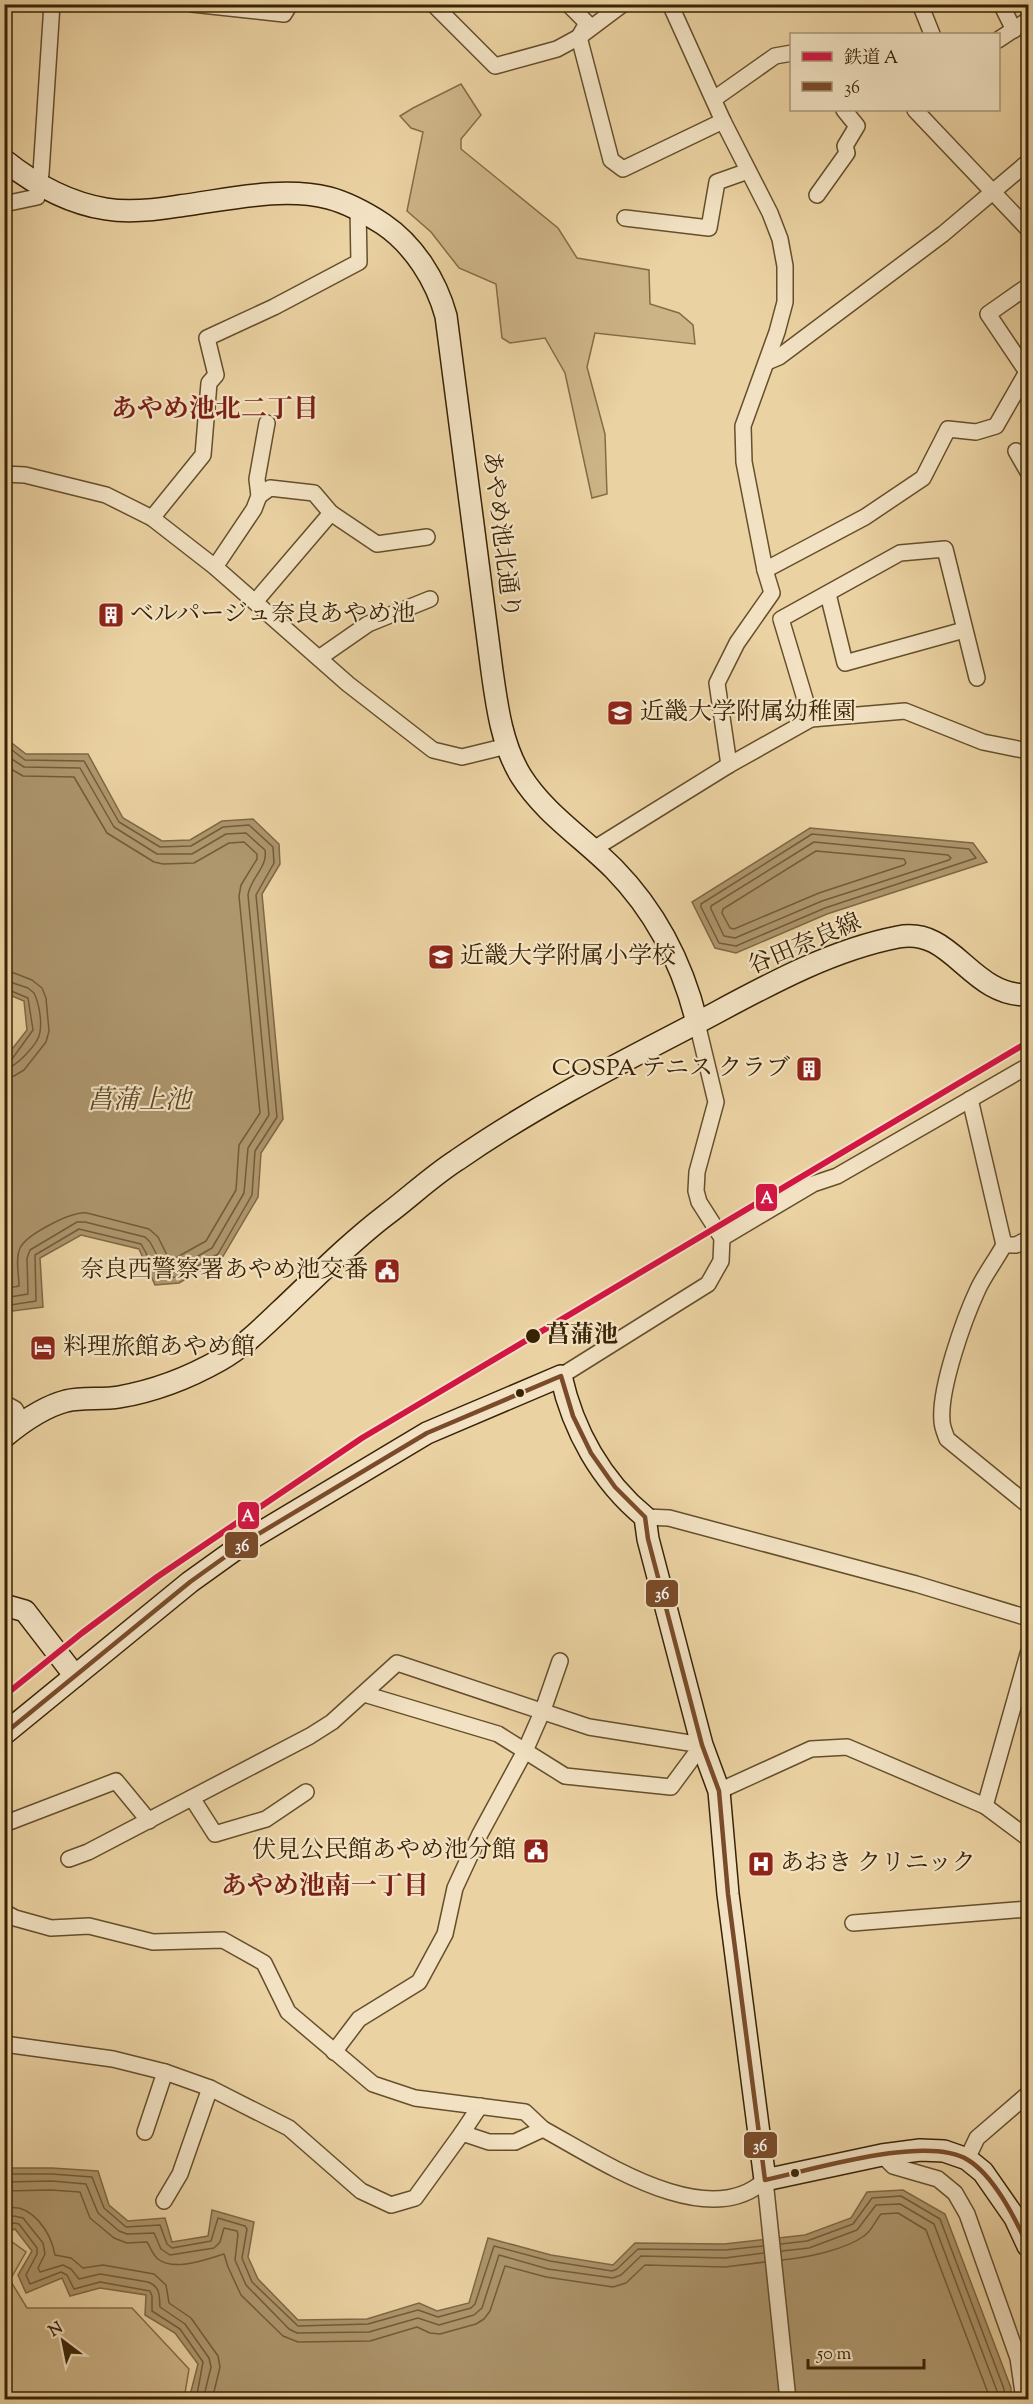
<svg xmlns="http://www.w3.org/2000/svg" width="1033" height="2404" font-family="'Sorts Mill Goudy','Noto Serif JP',serif">
	<rect width="100%" height="100%" fill="#ebd2a2"/>
	<filter id="stains"><feTurbulence type="fractalNoise" baseFrequency=".00333" numOctaves="4"/><feColorMatrix values="0 0 0 0 .2 0 0 0 0 .09 0 0 0 0 .02 0 0 0 .5 -.17"/></filter>
	<radialGradient id="worn" r=".72"><stop offset=".6" stop-color="#630" stop-opacity="0"/><stop offset="1" stop-color="#630" stop-opacity=".3"/></radialGradient>
	<g fill="#cdb487" stroke="#826c46" stroke-width="1.5">
		<path d="M461 84 481 115 461 139V149L558 228 577 258 649 270 650 304 679 313 693 325 695 344 595 333 587 367 605 434 607 494 592 498 565 373 545 338 510 343 502 338 496 284 459 268 431 232 407 211 423 132 411 128 400 116 413 108Z"/>
		<path d="M5 2239H8L26 2252 10 2280 27 2308H132L189 2369 184 2399H5Z"/>
	</g>
	<g fill="#ae966d" stroke="#7f6843" stroke-width="1.5">
		<path d="M4 737 26 754H88L123 818 162 841 190 840 222 821 253 819 279 844 280 864 262 894 283 1119 261 1153 258 1197 222 1258 179 1283 155 1285 139 1249 81 1235 40 1258 43 1307 5 1312V1058L27 1030 24 1001 5 993Z"/>
		<path d="M810 828 973 843 987 862 827 914 736 953 715 948 692 902Z"/>
		<path d="M5 2168H52L98 2171 109 2205 128 2221 165 2218 172 2242 208 2236 212 2210 254 2222 248 2257 258 2279 298 2320 367 2319 419 2303 437 2311 469 2303 488 2238 551 2255 613 2265 635 2243 724 2244 805 2235 851 2218 867 2192 903 2190 945 2214 1011 2388V2399H189L198 2364 175 2333 145 2315 146 2295 100 2288 70 2296 62 2278 26 2293 18 2275 32 2251 15 2229 5 2233Z"/>
	</g>
	<g fill="none" stroke-linecap="round" stroke-linejoin="round">
		<g stroke="#735c39" stroke-width="1.5">
			<path d="M4 744 25 760 84 761 119 822 160 847 191 846 223 827 249 825 273 847 274 863 256 895 277 1117 255 1151 252 1195 218 1254 178 1277 160 1278 141 1244 79 1229 35 1255 36 1301 4 1306"/>
			<path d="M4 754 24 767 80 768 114 827 157 854H192L226 834 246 833 265 850C268 868 250 878 248 895L269 1115 248 1148 244 1193 212 1248 175 1269 165 1270 150 1242 145 1237 85 1222H77L30 1250 27 1258 28 1294 4 1298"/>
			<path d="M4 765 23 776 74 777 107 833 154 862 163 864 194 863 229 843 244 842 257 854V859L241 885 239 896 260 1113 239 1145 236 1190 206 1241 170 1261 158 1237 149 1229 87 1213C72 1211 27 1234 20 1248 15 1259 19 1274 19 1286L4 1289"/>
			<path d="M812 834 969 849 976 858 825 908 736 946 719 943 701 907V904Z"/>
			<path d="M814 842 948 855 951 858 949 860 822 901 735 938 724 936 711 909V906Z"/>
			<path d="M816 851 904 859 906 863 904 865 819 893 734 929 730 928 722 913 723 909Z"/>
			<path d="M4 971 14 973 32 980 42 988 46 998 49 1031 46 1042 24 1070 14 1076 4 1078"/>
			<path d="M4 980 28 988 34 993C39 1003 42 1021 40 1032 39 1043 16 1068 4 1069"/>
			<path d="M4 988 28 998 33 1030 12 1059 4 1061"/>
			<path d="M4 2174H52L92 2177 104 2208 126 2227 160 2225 167 2244 172 2248 211 2241 218 2218 245 2226 247 2229 242 2258 252 2282 298 2326 368 2324 418 2310 438 2317 471 2308 475 2304 494 2246 550 2261 612 2271 617 2269 638 2249 725 2250 763 2246"/>
			<path d="M4 2182 52 2181 86 2184 98 2213 119 2231 127 2234 154 2233 161 2249 170 2255 214 2248 220 2242 224 2228 237 2231 238 2234 235 2260 246 2285 289 2329 297 2333 369 2332 418 2318 439 2325 474 2315 482 2308 499 2255 548 2269 613 2278 621 2275 641 2256 725 2258 764 2253"/>
			<path d="M4 2191 51 2190 80 2192 90 2218 114 2238 127 2243 147 2242C151 2248 152 2254 158 2259 174 2272 207 2259 224 2254L228 2267 241 2295 283 2336 298 2342 370 2341 417 2327 430 2333 440 2334 476 2324 484 2319 490 2311 505 2266 546 2277 613 2287 626 2283 645 2265 725 2267 765 2262"/>
			<path d="M4 2209C31 2200 51 2233 55 2255L71 2258 83 2268 103 2265 154 2274 166 2285 169 2303 191 2318 218 2356 220 2367 212 2400"/>
			<path d="M4 2219 14 2216 23 2218 43 2243 45 2254 38 2268 40 2272 63 2265 71 2269 79 2279 100 2274 148 2282C161 2287 159 2296 160 2307L185 2324 209 2358 211 2367 203 2400"/>
			<path d="M4 2227 14 2223 19 2224 37 2248V2254L26 2275 30 2284 61 2272 67 2275 74 2289 100 2282 150 2291 152 2296V2311L180 2329 203 2362 196 2400"/>
			<path d="M781 2244 807 2241 853 2224 872 2198 901 2196 940 2219 1004 2389 1005 2400"/>
			<path d="M782 2251 809 2248 857 2230 876 2205 900 2204 934 2224 997 2391 998 2400"/>
			<path d="M782 2260C805 2258 845 2250 864 2236 872 2231 875 2221 881 2214L898 2213 926 2230 988 2393 989 2400"/>
		</g>
		<defs>
			<g id="street">
				<path d="M192 4 284 14 290 4"/>
				<path d="M433 4 495 66 557 49 579 37 623 4"/>
				<path d="M568 4 587 23 579 37 611 160 623 169 723 121"/>
				<path d="M670 4 723 121 770 213 780 239 785 266V302L777 332 743 426 744 462 765 570 772 593 737 643 717 683 729 765"/>
				<path d="M920 4 932 34"/>
				<path d="M1001 4 1014 30"/>
				<path d="M998 40 1028 20"/>
				<path d="M714 99 775 56 792 53"/>
				<path d="M915 110 1028 229"/>
				<path d="M817 195 847 153 845 146 857 126 844 110"/>
				<path d="M4 204 37 197 41 173 52 4"/>
				<path d="M625 218 709 228 717 182 748 171"/>
				<path d="M767 362 779 357 943 234 1028 162"/>
				<path d="M1027 372 988 314 1028 286"/>
				<path d="M1016 451 1028 472"/>
				<path d="M4 474 25 475 106 495 152 518 215 567 348 684 433 750 462 757 507 746"/>
				<path d="M259 496 270 488 314 493 331 513 377 544 427 537"/>
				<path d="M152 518 203 455 209 383 216 375 207 338 274 307 359 262 358 208"/>
				<path d="M215 567 254 509 259 496 257 479 267 423"/>
				<path d="M765 570 865 517 923 478 948 429 976 432 996 426 1027 372 1028 373"/>
				<path d="M828 594 845 663 964 630"/>
				<path d="M255 602 331 513"/>
				<path d="M319 658 368 624 430 599"/>
				<path d="M811 719 781 619 900 553 945 549 977 678"/>
				<path d="M592 850 729 765 811 719 905 711 983 742 1028 751"/>
				<path d="M970 1099 1004 1245"/>
				<path d="M722 1238 813 1184 837 1176 1028 1066"/>
				<path d="M1028 1239 1016 1245H1004C996 1260 985 1274 978 1289 964 1319 939 1389 942 1421 942 1427 945 1433 947 1439L1028 1505"/>
				<path d="M561 1376 708 1284 721 1261 722 1238 699 1202 696 1191 697 1172 716 1102 697 1023"/>
				<path d="M4 1403 15 1409 23 1423"/>
				<path d="M645 1517 669 1518 916 1584 1028 1618"/>
				<path d="M719 1791 811 1749 847 1747 985 1806 1028 1838"/>
				<path d="M192 1798 215 1834 266 1819 306 1792"/>
				<path d="M985 1806 1028 1654"/>
				<path d="M4 1824 116 1781 149 1821"/>
				<path d="M69 1859 88 1852 310 1736 332 1722 397 1663 589 1727 702 1745 671 1787 565 1776 498 1734 364 1694"/>
				<path d="M4 1912 15 1918 51 1928 89 1926 153 1942 223 1940 264 1963 288 2012 373 2084 415 2098 525 2112 543 2129"/>
				<path d="M853 1923 1028 1909"/>
				<path d="M4 2044 113 2059 165 2072 210 2088 289 2128 361 2191 391 2205 415 2198 462 2133 489 2142H515L543 2129C599 2159 707 2234 765 2180"/>
				<path d="M334 2052 359 2019 419 1982 445 1934 455 1888 480 1834 525 1751 543 1710 560 1661"/>
				<path d="M145 2132 165 2072"/>
				<path d="M462 2133 480 2106"/>
				<path d="M882 2155 893 2166 938 2179 955 2193 967 2214 1018 2358 1024 2400"/>
				<path d="M967 2159 977 2138 1028 2094"/>
				<path d="M765 2180 788 2400"/>
				<path d="M164 2201 180 2174 210 2088"/>
			</g>
			<g id="secondary">
				<path d="M4 160C34 184 68 203 106 209 130 213 155 210 179 206 227 200 281 186 329 198 348 203 366 213 383 224 414 245 436 280 446 316L492 671C497 707 502 745 521 776 545 814 582 837 614 869 656 912 683 965 697 1023"/>
				<path d="M4 1437C22 1422 43 1407 66 1401 83 1397 102 1400 119 1397 154 1391 190 1377 220 1360 242 1348 262 1328 280 1311 314 1279 348 1244 386 1215 410 1197 432 1176 457 1160 532 1108 614 1066 695 1024 759 990 826 951 898 937 953 926 969 996 1028 995"/>
				<path d="M4 1605 25 1611 75 1676"/>
				<path d="M4 1734 190 1582 250 1539 427 1433 561 1376C573 1430 601 1481 645 1517L648 1539 702 1745 719 1791 728 1894 765 2180 882 2155 920 2150 944 2151 967 2159 983 2172 1015 2218 1028 2246"/>
			</g>
		</defs>
		<use href="#street" stroke="#654f2c" stroke-width="18"/>
		<use href="#secondary" stroke="#382305" stroke-width="24"/>
		<use href="#street" stroke="#f2e2c3" stroke-width="15"/>
		<use href="#secondary" stroke="#f2e2c3" stroke-width="21"/>
		<defs>
			<path id="bus-1" d="M4 1734 190 1582 250 1539 427 1433 561 1376 573 1416 591 1453 615 1487 645 1517 648 1539 702 1745 719 1791 728 1894 765 2180C812 2170 927 2134 968 2160 994 2176 1015 2218 1028 2246"/>
		</defs>
		<use href="#bus-1" stroke="#f2e2c3" stroke-width="9"/>
		<use href="#bus-1" stroke="#7a4b2a" stroke-width="4.5"/>
		<defs>
			<path id="rail-1" d="M4 1696 82 1633 157 1577 362 1438 1028 1042"/>
		</defs>
		<use href="#rail-1" stroke="#f2e2c3" stroke-width="10"/>
		<use href="#rail-1" stroke="#d21644" stroke-width="6"/>
	</g>
	<defs>
		<symbol id="building-square" viewBox="-11 -11 22 22"><rect x="-9" y="-9" width="18" height="18" rx="4" fill="#8f2418" stroke="#f2e2c3"/><path d="M-4-6H4V6H1V3H-1V6H-4ZM-2.5-4.3h1.7v1.8h-1.7ZM.8-4.3h1.7v1.8H.8ZM-2.5-1h1.7V.8h-1.7ZM.8-1h1.7V.8H.8Z" fill="#fff"/></symbol>
		<symbol id="school-square" viewBox="-11 -11 22 22"><rect x="-9" y="-9" width="18" height="18" rx="4" fill="#8f2418" stroke="#f2e2c3"/><path d="M0-5L7-2L0 1L-7-2ZM-4 1L0 2.5L4 1V4Q0 6-4 4Z" fill="#fff"/></symbol>
		<symbol id="civic-square" viewBox="-11 -11 22 22"><rect x="-9" y="-9" width="18" height="18" rx="4" fill="#8f2418" stroke="#f2e2c3"/><path d="M-.6-6.5H3V-4.5H.6V-3L4-1V1h2V6H-6V1h2V-1L-.6-3ZM-1.2 2.5V6h2.4V2.5Z" fill="#fff"/></symbol>
		<symbol id="hotel-square" viewBox="-11 -11 22 22"><rect x="-9" y="-9" width="18" height="18" rx="4" fill="#8f2418" stroke="#f2e2c3"/><path d="M-6-4.5h1.5V1H6V5H4.5V3h-9V5H-6ZM-4 0a1.8 1.8 0 1 1 3.6 0ZM.5 0V-2.5h3Q6-2.5 6 0Z" fill="#fff"/></symbol>
		<symbol id="hospital-square" viewBox="-11 -11 22 22"><rect x="-9" y="-9" width="18" height="18" rx="4" fill="#8f2418" stroke="#f2e2c3"/><path d="M-5-5h3v3.5h4V-5h3V5h-3V1.5h-4V5h-3Z" fill="#fff"/></symbol>
	</defs>
	<g fill-rule="evenodd">
		<use href="#building-square" x="96" y="600" width="30" height="30"/>
		<use href="#school-square" x="605" y="698" width="30" height="30"/>
		<use href="#school-square" x="426" y="942" width="30" height="30"/>
		<use href="#building-square" x="794" y="1054" width="30" height="30"/>
		<use href="#civic-square" x="372" y="1256" width="30" height="30"/>
		<use href="#hotel-square" x="28" y="1333" width="30" height="30"/>
		<use href="#civic-square" x="521" y="1836" width="30" height="30"/>
		<use href="#hospital-square" x="746" y="1849" width="30" height="30"/>
	</g>
	<g fill="#382305" stroke="#f2e2c3" stroke-width="2">
		<circle cx="533" cy="1336" r="8"/>
		<circle cx="520" cy="1393" r="5"/>
		<circle cx="795" cy="2173" r="5"/>
	</g>
	<g text-anchor="middle" dominant-baseline="central" stroke-width="4.5" stroke-linejoin="round" paint-order="stroke">
		<g font-size="24" fill="#382305" stroke="#f2e2c3">
			<text transform="translate(500 535) rotate(83)">あやめ池北通り</text>
			<text transform="translate(805 945) rotate(-23)">谷田奈良線</text>
		</g>
		<g font-size="24" fill="#382305" stroke="#f2e2c3" text-anchor="start">
			<text x="130" y="615">ベルパージュ奈良あやめ池</text>
			<text x="640" y="713">近畿大学附属幼稚園</text>
			<text x="460" y="957">近畿大学附属小学校</text>
			<text x="790" y="1069" text-anchor="end">COSPA テニス クラブ</text>
			<text x="368" y="1271" text-anchor="end">奈良西警察署あやめ池交番</text>
			<text x="63" y="1348">料理旅館あやめ館</text>
			<text x="516" y="1851" text-anchor="end">伏見公民館あやめ池分館</text>
			<text x="780" y="1864">あおき クリニック</text>
		</g>
		<g font-size="24" font-weight="bold" fill="#382305" stroke="#f2e2c3" text-anchor="start">
			<text x="546" y="1336">菖蒲池</text>
		</g>
		<g font-size="26" font-weight="bold" fill="#7a1f14" stroke="#f2e2c3">
			<text x="215" y="410">あやめ池北二丁目</text>
			<text x="325" y="1887">あやめ池南一丁目</text>
		</g>
		<g font-size="26" font-style="italic" fill="#5b4624" stroke="#f2e2c3">
			<text x="139" y="1101">菖蒲上池</text>
		</g>
	</g>
	<g stroke="#f2e2c3" stroke-width="2">
		<rect x="755" y="1183" width="23" height="29" rx="6" fill="#d21644"/>
		<rect x="237" y="1501" width="23" height="29" rx="6" fill="#d21644"/>
		<rect x="224" y="1531" width="35" height="28" rx="6" fill="#7a4b2a"/>
		<rect x="645" y="1579" width="34" height="29" rx="6" fill="#7a4b2a"/>
		<rect x="743" y="2131" width="35" height="28" rx="6" fill="#7a4b2a"/>
	</g>
	<g font-size="16" text-anchor="middle" font-weight="bold" fill="#fff">
		<text x="767" y="1203">A</text>
		<text x="248" y="1521">A</text>
		<text x="242" y="1551">36</text>
		<text x="662" y="1599">36</text>
		<text x="760" y="2151">36</text>
	</g>
	<rect width="1033" height="2404" fill="none" stroke="#ebd2a2" stroke-width="24"/>
	<rect x="6" y="6" width="1021" height="2392" fill="none" stroke="#382305" stroke-width="3"/>
	<rect x="12" y="12" width="1009" height="2380" fill="none" stroke="#382305" stroke-width="1.5"/>
	<rect x="790" y="33" width="210" height="78" fill="#f2e2c3" stroke="#a89677" stroke-width="1.5"/>
	<rect x="802" y="52" width="30" height="9" fill="#d21644" stroke="#a89677" stroke-width="1.5"/>
	<text x="844" y="63" font-size="18" fill="#382305">鉄道 A</text>
	<rect x="802" y="82" width="30" height="9" fill="#7a4b2a" stroke="#a89677" stroke-width="1.5"/>
	<text x="844" y="93" font-size="18" fill="#382305">36</text>
	<g transform="translate(63 2341) rotate(328)" stroke="#f2e2c3" stroke-width="4.5" paint-order="stroke">
	<path d="M0-4.5L10 22L0 15L-10 22Z" fill="#382305"/>
	<text y="-9" font-size="16" font-weight="bold" text-anchor="middle" fill="#382305">N</text>
	</g>
	<path d="M808 2359v9h116v-9" fill="none" stroke="#382305" stroke-width="3"/>
	<text x="817" y="2359" font-size="18" fill="#382305" stroke="#f2e2c3" stroke-width="4.5" paint-order="stroke">50 m</text>
	<rect width="100%" height="100%" filter="url(#stains)"/>
	<rect width="100%" height="100%" fill="url(#worn)"/>
</svg>
